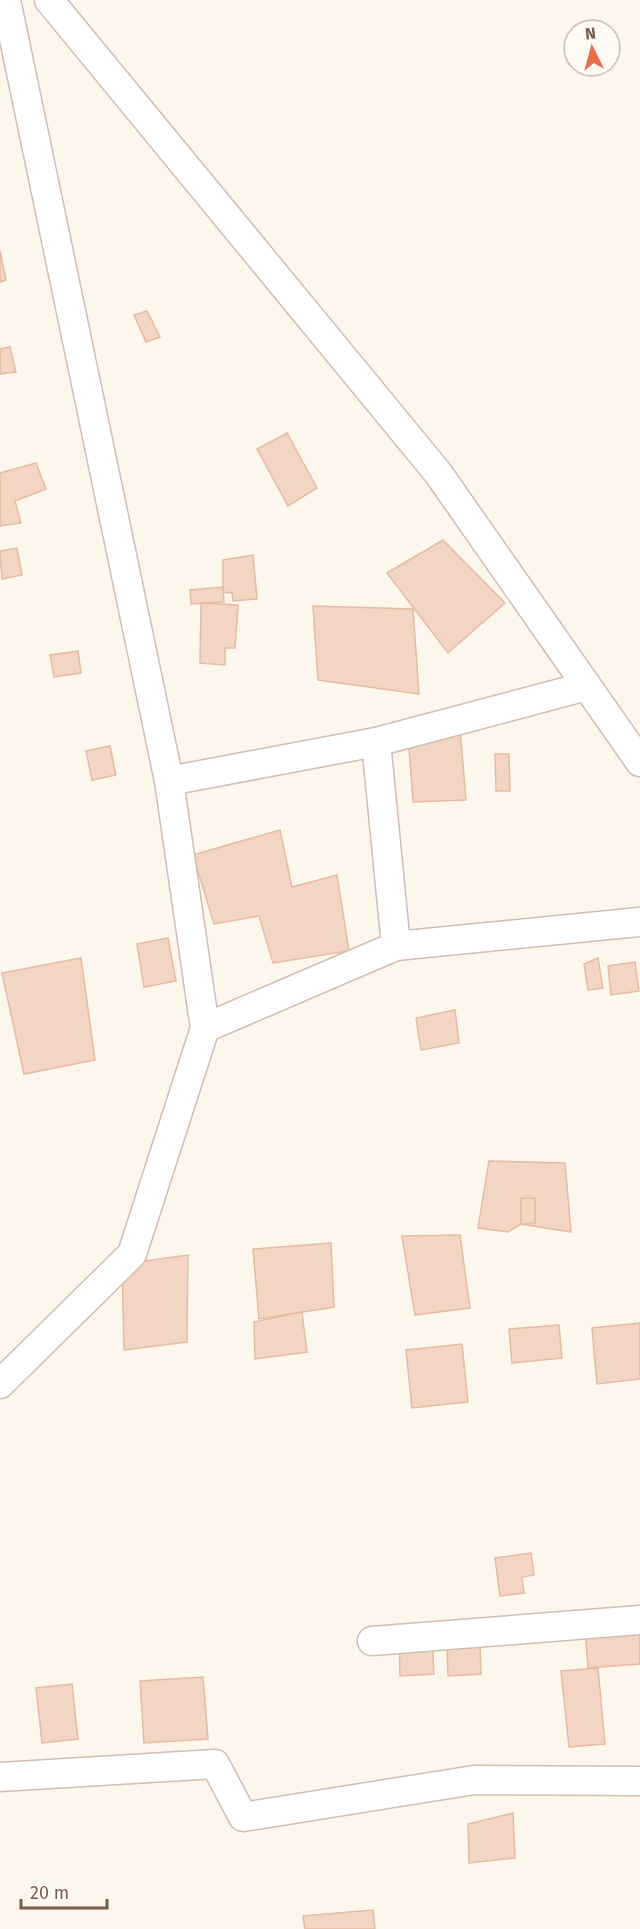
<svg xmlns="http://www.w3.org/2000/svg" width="640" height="1929" font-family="'Fira Sans',sans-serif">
	<rect width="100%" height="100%" fill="#fdf6ec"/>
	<g fill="#f3d5c3" stroke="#e6bba3" stroke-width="1.5">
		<path d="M0 251 6 280 0 282Z"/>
		<path d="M147 311 160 337 146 342 134 315Z"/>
		<path d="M10 347 16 372 0 374V349Z"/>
		<path d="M287 433 317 488 288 506 257 449Z"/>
		<path d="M36 463 46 489 15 501 21 523 0 526V473Z"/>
		<path d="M443 540 505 603 448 653 387 573Z"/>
		<path d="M17 548 22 575 2 579 0 551Z"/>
		<path d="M253 555 257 599 233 601 232 593 223 592V560Z"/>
		<path d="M223 587 224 602 191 604 190 590Z"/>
		<path d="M201 603 238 605 235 648H225V665L200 663Z"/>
		<path d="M313 606 413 609 419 694 318 680Z"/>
		<path d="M78 651 81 673 54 677 50 655Z"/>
		<path d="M460 729 466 800 413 802 408 734Z"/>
		<path d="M110 746 116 775 92 780 86 751Z"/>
		<path d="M495 754H509L510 791H496Z"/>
		<path d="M280 830 292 887 337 875 349 951 273 963 259 916 214 924 193 855Z"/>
		<path d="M168 938 176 981 144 987 137 944Z"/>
		<path d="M81 958 95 1060 24 1074 2 973Z"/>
		<path d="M598 958 603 988 588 990 584 964Z"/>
		<path d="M635 962 639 991 611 995 608 966Z"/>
		<path d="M455 1010 459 1043 421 1050 416 1018Z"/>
		<path d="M489 1161 565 1163 571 1232 521 1224 508 1232 478 1228Z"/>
		<path d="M521 1198H535V1223L521 1224Z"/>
		<path d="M460 1235 470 1308 415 1315 402 1236Z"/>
		<path d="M331 1243 334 1307 259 1319 253 1249Z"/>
		<path d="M188 1255 187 1342 124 1350 122 1264Z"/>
		<path d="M302 1312 307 1352 255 1359 254 1322Z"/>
		<path d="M640 1323V1379L597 1384 592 1328Z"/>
		<path d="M559 1325 562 1358 512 1363 509 1329Z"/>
		<path d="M462 1344 468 1402 412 1408 406 1350Z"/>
		<path d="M531 1553 534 1575 522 1577 524 1593 500 1596 495 1558Z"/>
		<path d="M640 1625V1664L588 1668 585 1629Z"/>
		<path d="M432 1639 434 1674 400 1676 399 1640Z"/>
		<path d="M480 1644 481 1674 448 1676 447 1645Z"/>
		<path d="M598 1668 605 1744 569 1747 561 1671Z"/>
		<path d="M203 1677 208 1739 144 1743 140 1681Z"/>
		<path d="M72 1684 78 1739 42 1743 36 1688Z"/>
		<path d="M513 1813 515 1858 469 1863 468 1824Z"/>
		<path d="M373 1910 375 1929H305L303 1916Z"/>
	</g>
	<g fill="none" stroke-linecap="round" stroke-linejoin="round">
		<defs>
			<g id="street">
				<path d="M6 0 169 781 376 742 587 686"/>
				<path d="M49 0 438 473 640 762"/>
				<path d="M169 781 205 1028"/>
				<path d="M396 946 640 922"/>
				<path d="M0 1384 132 1254 205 1028 396 946 376 742"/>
				<path d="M372 1641 640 1620"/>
				<path d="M0 1777 215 1764 243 1817 474 1780 640 1781"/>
			</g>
		</defs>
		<use href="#street" stroke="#d1beb0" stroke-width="31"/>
		<use href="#street" stroke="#fff" stroke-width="28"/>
	</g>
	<g transform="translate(592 48) rotate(354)"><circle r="28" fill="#fffaf3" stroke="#cabbb1" stroke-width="1.5"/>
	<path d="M0-4.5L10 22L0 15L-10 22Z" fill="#e76f51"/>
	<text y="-9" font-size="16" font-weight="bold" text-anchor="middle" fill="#7a5c4d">N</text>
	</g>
	<path d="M21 1899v9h86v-9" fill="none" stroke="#7a5c4d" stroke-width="3"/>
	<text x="30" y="1899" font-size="18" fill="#7a5c4d" stroke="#fffaf3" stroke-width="4.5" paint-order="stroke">20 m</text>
</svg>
